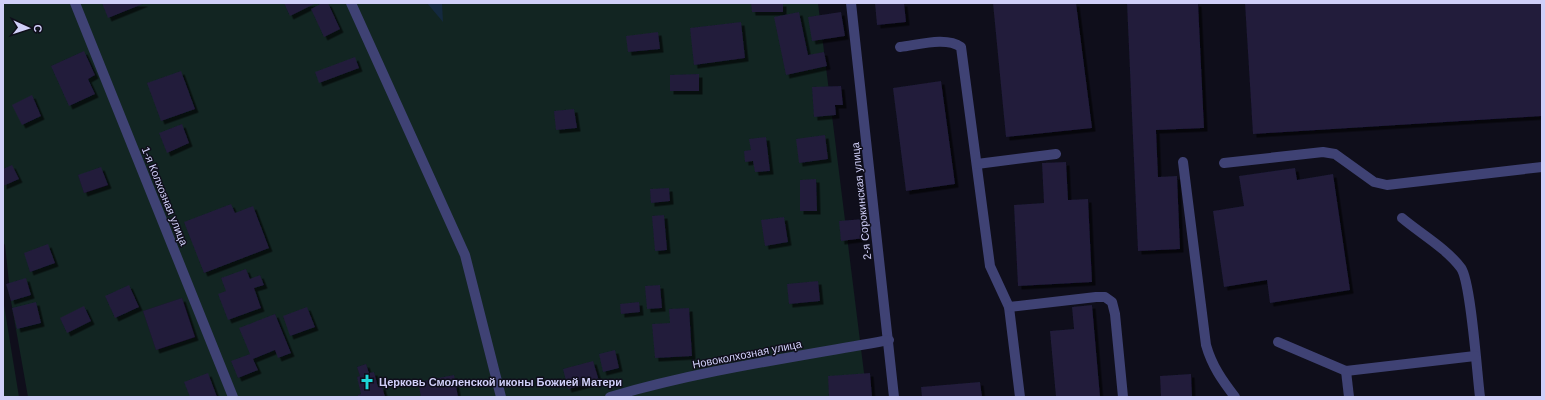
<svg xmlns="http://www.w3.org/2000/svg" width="1545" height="400" font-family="Helvetica,sans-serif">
	<defs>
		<filter id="shadow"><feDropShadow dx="3.5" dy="3.5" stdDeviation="0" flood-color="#0009"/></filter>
	</defs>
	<rect width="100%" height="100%" fill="#0f0e1b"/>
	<g fill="#122522">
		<path d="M3 3H818L867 397H28L11 301 5 245 3 242Z"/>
		<path d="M3 299 19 397H3Z"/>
	</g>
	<path fill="#14293f" d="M427 3H442L443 22Z"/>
	<g fill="#201c3a" filter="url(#shadow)">
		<path d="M102 3H145L108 18Z"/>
		<path d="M284 3H316L290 16Z"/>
		<path d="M322 3H328L340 29 324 37 311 9Z"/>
		<path d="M751 3H783V12H752Z"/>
		<path d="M875 3H904L906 22 877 25Z"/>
		<path d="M993 3H1076L1092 128 1006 137Z"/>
		<path d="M1127 3H1198L1204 128 1156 130 1158 177 1177 176 1180 249 1138 251Z"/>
		<path d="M1245 3H1542V116L1253 134Z"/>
		<path d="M799 12 808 55 824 52 827 66 786 75 774 17Z"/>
		<path d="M841 12 845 36 812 41 808 17Z"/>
		<path d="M741 22 745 58 694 65 690 28Z"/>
		<path d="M658 32 660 49 628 52 626 36Z"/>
		<path d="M84 51 95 75 88 79 95 94 69 106 51 66Z"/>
		<path d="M355 57 359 68 319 83 315 72Z"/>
		<path d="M181 71 195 109 161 121 147 83Z"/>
		<path d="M699 74V91H670V75Z"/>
		<path d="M941 81 955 184 906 191 893 88Z"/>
		<path d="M841 86 843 105H835L836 115 814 117 812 87Z"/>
		<path d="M32 95 41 116 22 125 12 105Z"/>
		<path d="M574 109 577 128 556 130 554 111Z"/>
		<path d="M182 124 189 143 167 153 159 133Z"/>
		<path d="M825 135 828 159 799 163 796 139Z"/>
		<path d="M766 137 770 171 755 172 753 161 745 162 744 151 751 150 749 139Z"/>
		<path d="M1066 162 1068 200 1088 199 1092 282 1018 286 1014 205 1044 203 1042 163Z"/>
		<path d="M12 165 19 179 3 186V169Z"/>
		<path d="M101 167 108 185 84 193 78 175Z"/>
		<path d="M1295 168 1297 180 1333 174 1350 290 1270 303 1267 280 1224 287 1213 211 1244 206 1239 176Z"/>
		<path d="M816 179 817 211H800V180Z"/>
		<path d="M669 188 670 201 651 203 650 189Z"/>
		<path d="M231 204 235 213 253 206 269 248 204 273 184 222Z"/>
		<path d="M664 215 667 250 655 251 652 216Z"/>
		<path d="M784 217 788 242 765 246 761 220Z"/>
		<path d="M863 219 865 238 841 241 839 221Z"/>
		<path d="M48 244 55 263 30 272 24 253Z"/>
		<path d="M246 269 250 279 260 275 264 285 254 288 261 308 228 320 218 294 226 291 221 278Z"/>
		<path d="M26 278 31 295 11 301 6 284Z"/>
		<path d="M818 281 820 301 789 304 787 284Z"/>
		<path d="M129 285 139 307 115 318 105 296Z"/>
		<path d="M660 285 662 308 647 309 645 286Z"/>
		<path d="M182 298 195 337 156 350 143 311Z"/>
		<path d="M36 302 41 323 17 329 12 308Z"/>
		<path d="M639 302 640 312 621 314 620 304Z"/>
		<path d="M1092 305 1100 397H1056L1050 331 1074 329 1072 307Z"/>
		<path d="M84 306 91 321 67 333 60 318Z"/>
		<path d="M307 307 315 327 290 336 283 316Z"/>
		<path d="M689 308 692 356 655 358 652 324 670 323 669 309Z"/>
		<path d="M275 314 291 353 278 358 275 350 253 359 258 370 238 378 231 361 250 354 239 328Z"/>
		<path d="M615 350 619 368 603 372 599 354Z"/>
		<path d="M593 361 599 381 568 389 563 369Z"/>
		<path d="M366 364 369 373 374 372 378 387 382 386 385 397H358V395L361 394 357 377 360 376 357 367Z"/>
		<path d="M208 373 217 397H190L184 382Z"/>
		<path d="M870 373 872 397H829L828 376Z"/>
		<path d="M1191 374 1192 397H1161L1160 376Z"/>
		<path d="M454 375 458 397H421L418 382Z"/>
		<path d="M980 382 982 397H922L921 387Z"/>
	</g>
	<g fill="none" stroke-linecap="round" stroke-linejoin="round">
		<g stroke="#3f4274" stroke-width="10">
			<path d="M75 3 233 397"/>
			<path d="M351 3 465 255 501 397"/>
			<path d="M851 3 894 397"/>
			<path d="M900 47C918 45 946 36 961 47L990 266 1009 307 1020 397"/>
			<path d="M1183 162 1206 345C1212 366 1222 380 1235 397"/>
			<path d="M1224 163 1323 152 1335 154 1374 182 1387 185 1542 167"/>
			<path d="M977 164 1056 154"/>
			<path d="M1402 218C1421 234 1446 248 1461 268 1471 282 1477 374 1480 397"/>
			<path d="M1009 307 1096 297H1105L1112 302 1115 314 1123 397"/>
			<path d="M1278 342 1346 371 1475 356"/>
			<path d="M1346 371 1349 397"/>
			<path d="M610 397C701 370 796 357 889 340"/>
		</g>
	</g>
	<defs>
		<symbol id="church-bare" viewBox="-9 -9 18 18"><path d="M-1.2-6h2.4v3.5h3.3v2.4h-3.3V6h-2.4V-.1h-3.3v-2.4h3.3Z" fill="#1dd5d6" stroke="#0f0e1b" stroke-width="2.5" paint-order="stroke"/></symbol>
	</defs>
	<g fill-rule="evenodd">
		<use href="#church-bare" x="356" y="371" width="22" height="22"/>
	</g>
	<g text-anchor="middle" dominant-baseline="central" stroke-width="3" stroke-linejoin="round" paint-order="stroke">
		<g font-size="11" fill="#d0cff8" stroke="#0f0e1b">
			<text transform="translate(165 196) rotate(68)">1-я Колхозная улица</text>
			<text transform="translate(861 201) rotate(-96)">2-я Сорокинская улица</text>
			<text transform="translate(747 354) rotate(-11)">Новоколхозная улица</text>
		</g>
		<g font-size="11" font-weight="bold" fill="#d0cff8" stroke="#0f0e1b" text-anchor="start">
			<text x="379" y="382">Церковь Смоленской иконы Божией Матери</text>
		</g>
	</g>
	<rect width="1545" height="400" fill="none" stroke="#d0cff8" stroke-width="8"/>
	<g transform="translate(28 28) rotate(93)" stroke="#0f0e1b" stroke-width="3" paint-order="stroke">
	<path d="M0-3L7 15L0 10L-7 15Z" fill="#d0cff8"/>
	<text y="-6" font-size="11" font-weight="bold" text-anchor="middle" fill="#d0cff8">С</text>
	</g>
</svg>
